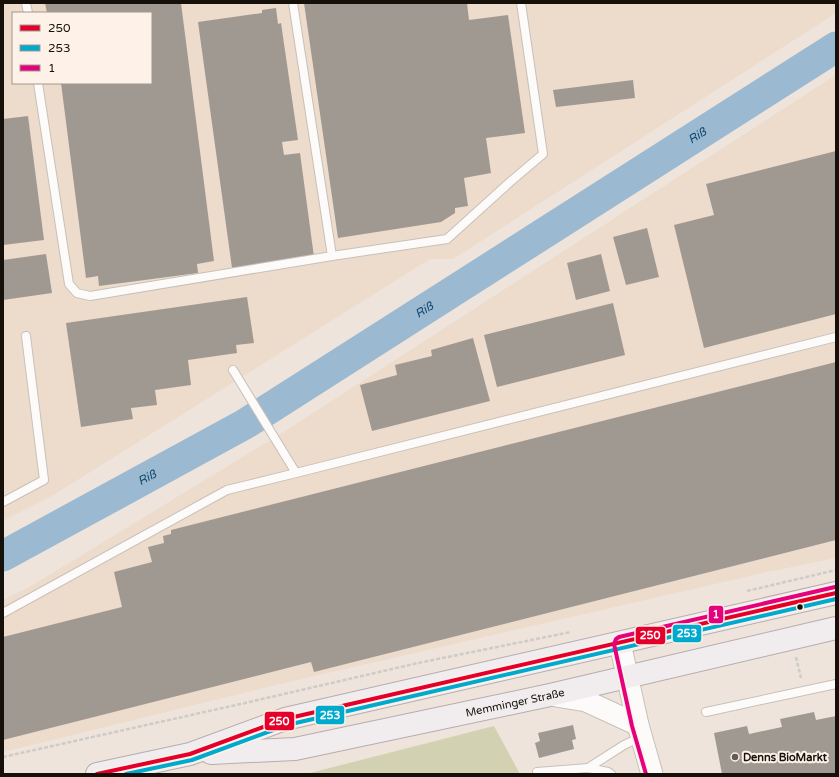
<svg xmlns="http://www.w3.org/2000/svg" width="839" height="777" font-family="'Varela Round',sans-serif">
	<rect width="100%" height="100%" fill="#eee4db"/>
	<g fill="#eddbcb" fill-rule="evenodd">
		<path d="M3 3H836V13L453 259H430L55 494 3 521ZM13 13H151V83H13Z"/>
		<path d="M836 75V558L767 572 284 683 3 752V600L33 585 290 428 811 91Z"/>
	</g>
	<path fill="#d2d2b2" d="M494 726 520 774H306Z"/>
	<g fill="none" stroke-linecap="round" stroke-linejoin="round">
		<path stroke="#9bb9d1" stroke-width="31" id="s1" d="M3 556 245 424 836 47"/>
	</g>
	<g fill="#a09992">
		<path d="M45 3H181L214 261 197 264 198 273 99 286 98 276 86 278 61 83H151V13H47Z"/>
		<path d="M304 3H467L469 20 508 15 525 133 486 138 491 173 464 178 468 206 455 208V213L441 222 338 238Z"/>
		<path d="M276 8 278 24 281 23 298 140 282 142 284 155 300 153 314 257 232 268 198 22 262 13V10Z"/>
		<path d="M633 80 635 98 556 107 553 90Z"/>
		<path d="M28 116 44 240 3 245V119Z"/>
		<path d="M836 151V314L704 348 674 225 714 215 706 184Z"/>
		<path d="M647 228 659 277 626 285 613 237Z"/>
		<path d="M46 254 52 293 3 300V260Z"/>
		<path d="M601 254 610 291 576 300 567 263Z"/>
		<path d="M247 297 254 343 236 345 237 353 188 360 191 385 155 390 157 405 131 408 133 419 81 427 66 323Z"/>
		<path d="M613 303 625 355 497 387 484 335Z"/>
		<path d="M473 338 490 401 372 431 360 385 397 375 395 365 432 356 431 350Z"/>
		<path d="M836 362V540L314 672 311 662 3 740V637L122 607 114 572 152 562 148 547 164 543 163 536 171 534V530Z"/>
		<path d="M814 712 816 720 836 716V774H722L714 733 747 726 749 734 782 727 780 719Z"/>
		<path d="M573 725 576 739 572 740 574 749 539 758 535 743 540 741 538 733Z"/>
	</g>
	<g fill="none" stroke-linecap="round" stroke-linejoin="round">
		<defs>
			<g id="service">
				<path d="M26 3 28 13"/>
				<path d="M293 3 332 256"/>
				<path d="M38 83 69 284 77 293 90 296 332 256 447 239 510 182 543 154 521 3"/>
				<path d="M233 370 296 473"/>
				<path d="M3 502 44 480 26 336"/>
				<path d="M3 613 227 490 296 473 836 337"/>
				<path d="M706 712 836 684"/>
				<path d="M588 768 624 745 641 737"/>
				<path d="M537 772 588 768 608 772 611 774"/>
			</g>
			<g id="tertiary">
				<path d="M620 643 638 725 652 774"/>
				<path d="M550 695 586 701 638 725"/>
			</g>
			<g id="primary">
				<path id="s2" d="M211 753 295 749 550 695 836 628"/>
				<path d="M97 774 190 754 285 719 836 593"/>
			</g>
		</defs>
		<use href="#service" stroke="#c8c0b9" stroke-width="10"/>
		<use href="#tertiary" stroke="#c8c0b9" stroke-width="23"/>
		<use href="#primary" stroke="#b6acaf" stroke-width="24"/>
		<g stroke="#cecbc8" stroke-width="2.5" stroke-dasharray="4 2" stroke-linecap="butt">
			<path d="M747 591 836 570"/>
			<path d="M796 657 801 678"/>
			<path d="M3 757 245 703 418 663 571 632"/>
		</g>
		<use href="#service" stroke="#fcfbfa" stroke-width="8"/>
		<use href="#tertiary" stroke="#fcfbfa" stroke-width="21"/>
		<use href="#primary" stroke="#f1edef" stroke-width="22"/>
		<defs>
			<path id="bus-1" d="M97 774 190 754 285 719 836 593"/>
			<path id="bus-2" d="M126 774 192 760 287 725 836 599"/>
			<path id="bus-3" d="M646 774 632 726 614 644 616 639 619 637 835 587"/>
		</defs>
		<use href="#bus-1" stroke="#fef2e8" stroke-width="7"/>
		<use href="#bus-2" stroke="#fef2e8" stroke-width="7"/>
		<use href="#bus-3" stroke="#fef2e8" stroke-width="7"/>
		<use href="#bus-1" stroke="#e4002b" stroke-width="4"/>
		<use href="#bus-2" stroke="#00a9ce" stroke-width="4"/>
		<use href="#bus-3" stroke="#e5007d" stroke-width="4"/>
	</g>
	<circle fill="#16100a" stroke="#fef2e8" stroke-width="1.5" cx="800" cy="607" r="3.5"/>
	<circle fill="#625a53" stroke="#fef2e8" stroke-width="1.5" cx="735" cy="757" r="4"/>
	<g text-anchor="middle" dominant-baseline="central" stroke-width="4" stroke-linejoin="round" paint-order="stroke">
		<g font-size="11" fill="#16100a" stroke="#fef2e8">
			<text stroke="none"><textPath href="#s2" startOffset="309">Memminger Straße</textPath></text>
		</g>
		<g font-size="11" font-weight="bold" fill="#16100a" stroke="#fef2e8" text-anchor="start">
			<text x="743" y="757">Denns BioMarkt</text>
		</g>
		<g font-size="12" font-style="italic" fill="#10486d" stroke="#fef2e8">
			<text stroke="none"><textPath href="#s1" startOffset="812">Riß</textPath></text>
			<text stroke="none"><textPath href="#s1" startOffset="488">Riß</textPath></text>
			<text stroke="none"><textPath href="#s1" startOffset="164">Riß</textPath></text>
		</g>
	</g>
	<g stroke="#fef2e8" stroke-width="1.5">
		<rect x="708" y="605" width="16" height="19" rx="4" fill="#e5007d"/>
		<rect x="672" y="624" width="30" height="19" rx="4" fill="#00a9ce"/>
		<rect x="635" y="626" width="31" height="19" rx="4" fill="#e4002b"/>
		<rect x="315" y="705" width="30" height="20" rx="4" fill="#00a9ce"/>
		<rect x="264" y="711" width="31" height="20" rx="4" fill="#e4002b"/>
	</g>
	<g font-size="11" text-anchor="middle" font-weight="bold" fill="#fff">
		<text x="716" y="618">1</text>
		<text x="687" y="637">253</text>
		<text x="650" y="639">250</text>
		<text x="330" y="719">253</text>
		<text x="279" y="725">250</text>
	</g>
	<rect width="839" height="777" fill="none" stroke="#16100a" stroke-width="8"/>
	<rect x="12" y="12" width="140" height="72" fill="#fef2e8" stroke="#a1988f"/>
	<rect x="20" y="25" width="20" height="6" fill="#e4002b" stroke="#a1988f"/>
	<text x="48" y="32" font-size="12" fill="#16100a">250</text>
	<rect x="20" y="45" width="20" height="6" fill="#00a9ce" stroke="#a1988f"/>
	<text x="48" y="52" font-size="12" fill="#16100a">253</text>
	<rect x="20" y="65" width="20" height="6" fill="#e5007d" stroke="#a1988f"/>
	<text x="48" y="72" font-size="12" fill="#16100a">1</text>
</svg>
